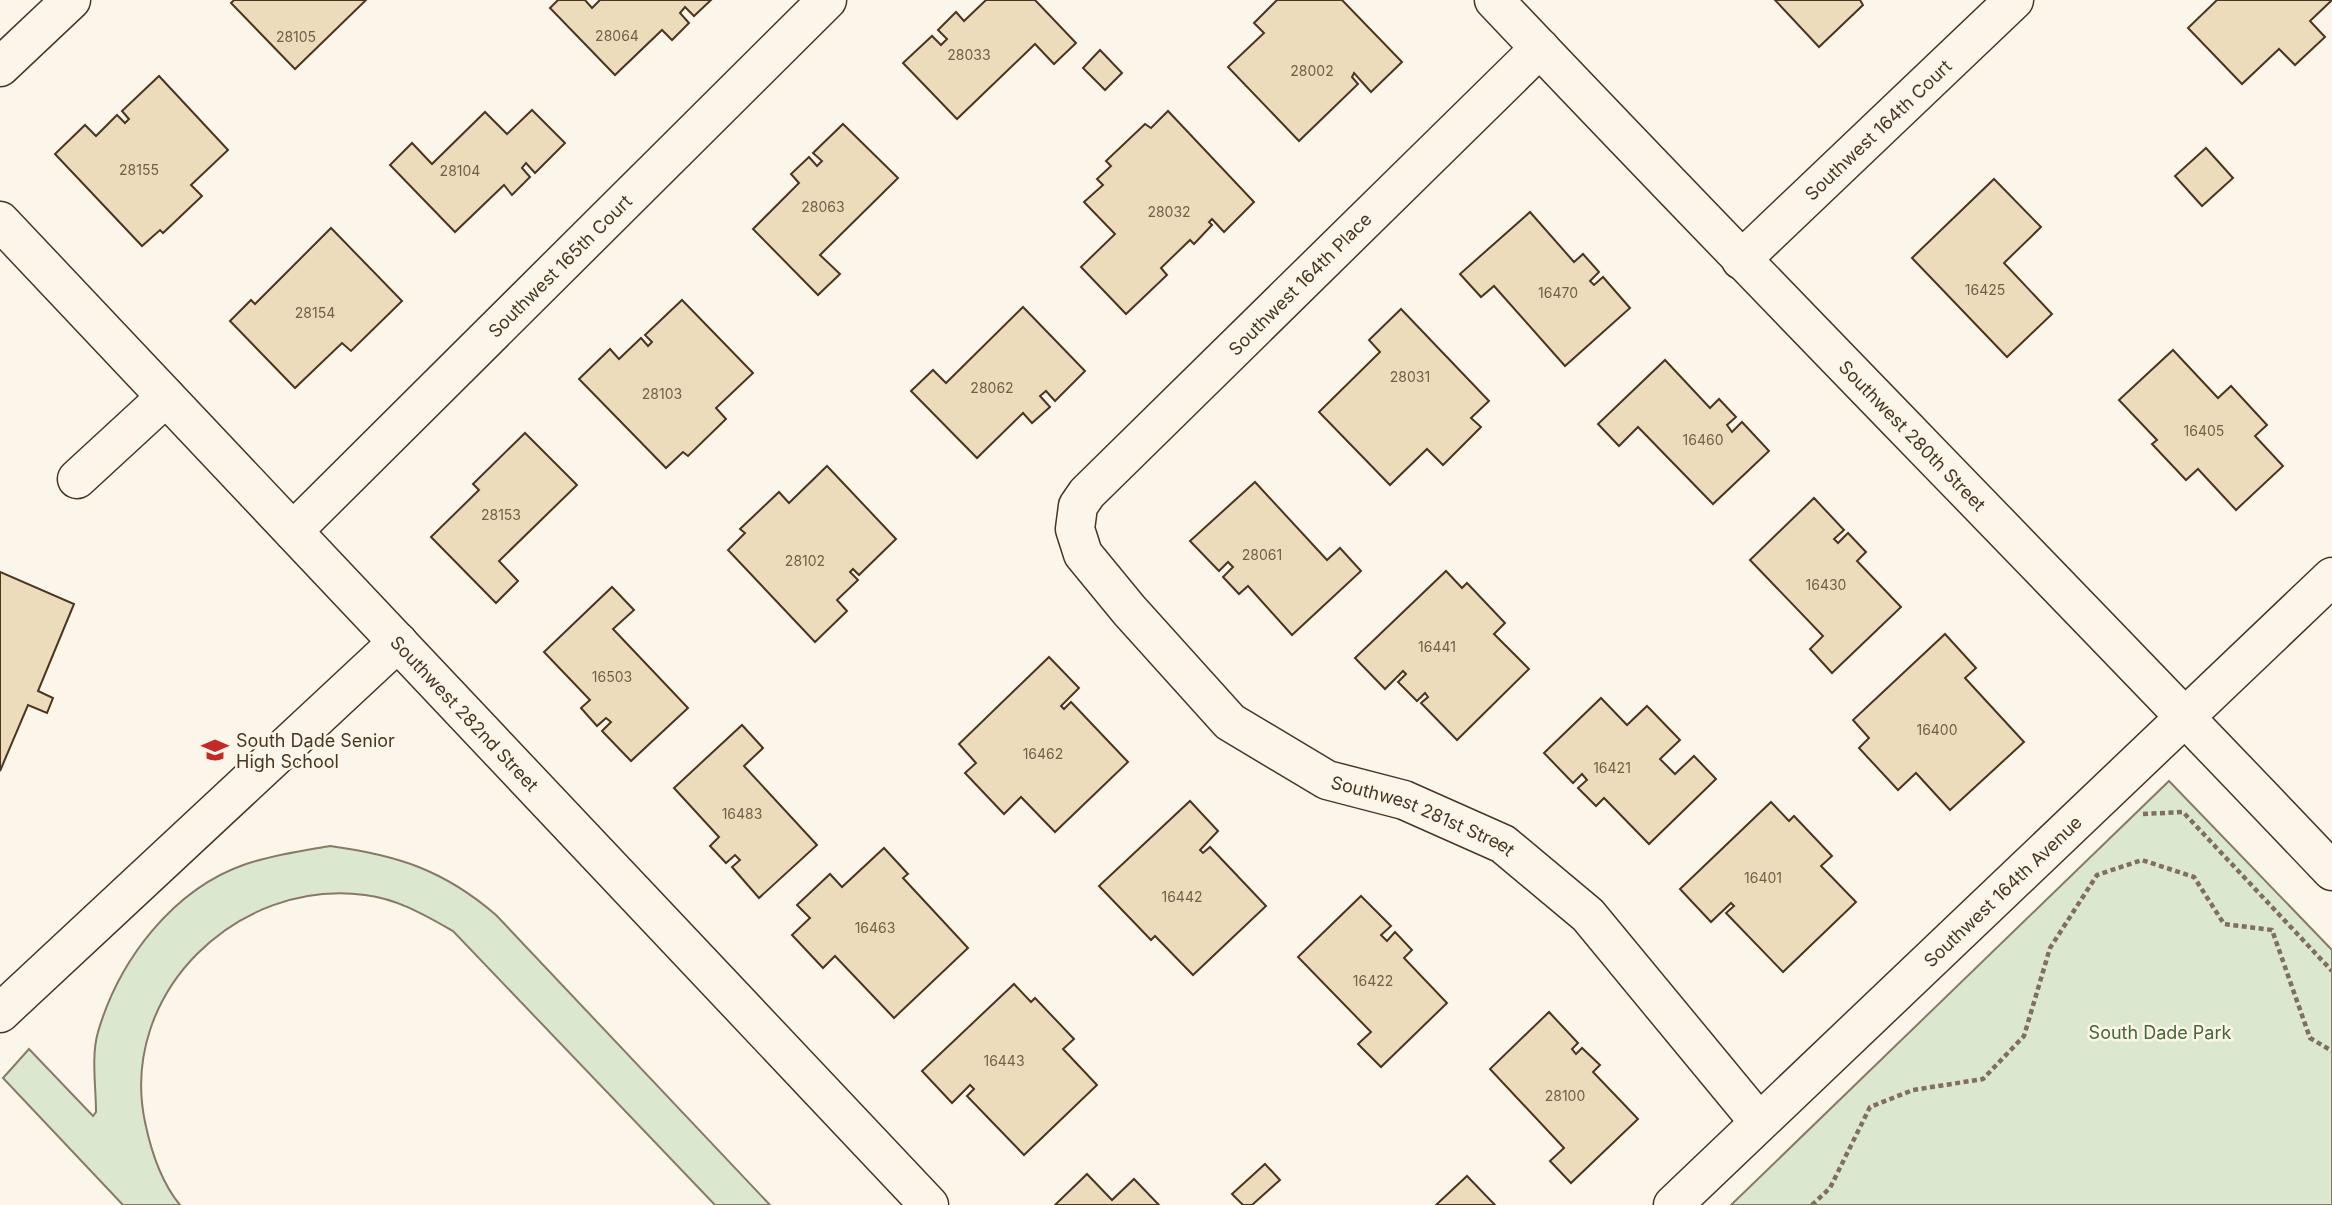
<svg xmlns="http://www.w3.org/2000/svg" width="2332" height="1205" font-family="Inter,sans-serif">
	<rect width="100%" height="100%" fill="#fbf6e9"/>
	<g fill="#dce7d0" stroke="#887966" stroke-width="2">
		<path d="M2169 781 2332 950V1205H1731Z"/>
		<path d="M330 846C397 855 444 870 496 915L770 1205H715L453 931C425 915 398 899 365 895 238 878 118 993 145 1122 151 1151 161 1182 180 1205H123L3 1078 29 1049 93 1116 96 1112C96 1087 91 1056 98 1032 119 960 173 889 246 864 273 855 301 851 330 846Z"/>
	</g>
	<g fill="#ecdcbc" stroke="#4a3520" stroke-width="2">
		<path d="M234 0H366L295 69 231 3Z"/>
		<path d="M558 0H585L592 8 600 0H711L694 16 685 7 680 13 689 23 672 40 662 30 615 75 550 8Z"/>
		<path d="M986 0H1035L1076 43 1054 64 1035 44 957 119 903 63 932 36 941 45 947 39 938 30 956 12 964 21Z"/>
		<path d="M1277 0H1342L1402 62 1371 92 1354 73 1352 77 1358 84 1299 141 1228 67 1264 33 1254 23Z"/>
		<path d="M1775 0H1860L1863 5 1819 47Z"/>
		<path d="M2217 0H2332L2310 21 2325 37 2295 65 2279 49 2242 84 2188 28Z"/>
		<path d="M1100 50 1122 73 1105 90 1083 68Z"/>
		<path d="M159 76 228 150 191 185 202 196 163 233 160 230 142 246 55 154 85 125 96 136 117 115 125 123 129 119 122 111Z"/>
		<path d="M532 110 565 143 535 173 526 163 522 168 530 177 512 195 504 185 455 232 390 165 412 143 432 164 485 112 507 134Z"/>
		<path d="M1168 111 1254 202 1224 232 1212 219 1209 222 1212 225 1194 244 1190 240 1161 268 1167 275 1126 314 1081 267 1115 234 1084 202 1103 185 1097 179 1111 166 1106 161 1145 124 1151 128Z"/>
		<path d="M843 124 898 178 820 255 840 274 818 295 753 229 799 183 791 174 809 157 817 166 822 161 813 153Z"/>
		<path d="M2206 148 2233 178 2202 206 2175 176Z"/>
		<path d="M1994 179 2041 227 2004 263 2052 314 2007 357 1912 258Z"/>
		<path d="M1530 212 1574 262 1583 254 1599 272 1590 281 1594 285 1603 277 1630 308 1565 366 1494 286 1481 297 1460 274Z"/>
		<path d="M331 228 402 301 351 351 342 343 295 388 230 321 251 300 255 304Z"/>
		<path d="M682 300 753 373 716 408 726 419 688 456 683 452 666 468 579 379 610 349 619 359 641 338 648 346 652 342 645 335Z"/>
		<path d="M1023 307 1085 371 1055 401 1046 391 1040 396 1050 407 1032 423 1023 413 977 458 911 391 933 370 946 383Z"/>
		<path d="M1401 309 1489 401 1471 418 1481 427 1443 465 1427 449 1390 485 1319 412 1380 352 1369 340Z"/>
		<path d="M2173 350 2218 398 2231 386 2267 425 2255 436 2283 466 2236 510 2198 469 2186 480 2152 444 2157 440 2119 400Z"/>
		<path d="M1665 360 1710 408 1719 399 1736 417 1727 425 1732 432 1742 422 1769 451 1713 504 1638 427 1619 446 1598 424Z"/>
		<path d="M525 433 577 485 499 561 518 581 496 603 431 537 479 490 473 484Z"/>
		<path d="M827 466 896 539 859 575 853 569 850 572 858 580 837 600 847 611 815 642 728 550 745 533 740 529 779 492 789 503Z"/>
		<path d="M1255 482 1327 560 1340 548 1361 571 1292 635 1248 586 1239 594 1223 577 1233 567 1228 562 1219 571 1190 541Z"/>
		<path d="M1814 498 1844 530 1834 539 1838 543 1848 533 1866 552 1857 561 1901 607 1832 673 1810 649 1823 636 1750 560Z"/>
		<path d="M1446 571 1462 588 1467 583 1505 623 1494 634 1529 669 1457 740 1421 703 1428 697 1425 693 1417 701 1398 682 1406 674 1403 671 1385 689 1355 658Z"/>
		<path d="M0 572 74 604 38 691 53 698 47 713 28 705 0 771Z"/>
		<path d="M612 587 634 610 613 629 688 708 631 761 602 731 611 722 606 718 597 726 581 708 590 700 544 652Z"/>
		<path d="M1945 634 1976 668 1965 678 2024 742 1950 810 1916 773 1898 790 1859 748 1869 738 1853 720Z"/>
		<path d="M1049 657 1079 688 1061 706 1064 709 1071 702 1128 762 1055 832 1021 797 1004 814 965 773 976 763 959 744Z"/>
		<path d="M1601 698 1627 725 1647 706 1680 740 1660 759 1675 774 1694 756 1716 779 1649 844 1604 798 1596 806 1578 788 1587 780 1582 774 1573 783 1544 753Z"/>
		<path d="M742 725 763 748 744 766 817 845 759 898 732 867 740 860 735 855 726 863 710 846 719 837 674 788Z"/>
		<path d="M1190 801 1218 831 1200 850 1203 853 1210 847 1266 906 1193 975 1155 936 1151 940 1099 886Z"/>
		<path d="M1771 802 1789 821 1794 816 1832 856 1821 866 1856 902 1783 972 1726 913 1734 906 1731 903 1711 922 1680 889Z"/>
		<path d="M884 848 908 874 903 878 968 948 894 1018 835 956 823 968 792 935 810 918 797 905 830 874 842 887Z"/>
		<path d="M1361 896 1391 926 1381 935 1387 941 1395 932 1412 950 1404 958 1447 1003 1381 1067 1358 1044 1371 1032 1298 957Z"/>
		<path d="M1014 984 1031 1002 1035 998 1074 1039 1063 1049 1097 1085 1024 1155 967 1096 974 1089 970 1085 952 1103 922 1071Z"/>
		<path d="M1549 1012 1578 1043 1572 1049 1576 1054 1582 1048 1600 1065 1593 1072 1638 1119 1571 1183 1550 1161 1564 1148 1490 1069Z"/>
		<path d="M1265 1164 1280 1180 1252 1205H1243L1232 1194Z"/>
		<path d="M1087 1174 1112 1200 1134 1179 1159 1205H1055Z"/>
		<path d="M1467 1176 1495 1205H1436Z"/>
	</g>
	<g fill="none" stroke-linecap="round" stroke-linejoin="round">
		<defs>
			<g id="minor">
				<path id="s1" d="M1494 0C1771 293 2055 579 2332 871"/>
				<path id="s2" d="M1540 48 1087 493 1078 506 1075 529 1083 554 1129 610 1230 722 1327 780 1404 800 1503 844 1588 915 1759 1122"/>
				<path d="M0 67 71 0"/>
				<path id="s3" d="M0 221 929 1205"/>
				<path id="s4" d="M1741 260 2014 0"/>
				<path d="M77 479 166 397"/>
				<path id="s5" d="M293 531 827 0"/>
				<path d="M0 1013 398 642"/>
				<path id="s6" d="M1673 1205 2332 577"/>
			</g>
		</defs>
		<use href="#minor" stroke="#4a3520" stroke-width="41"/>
		<g stroke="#7f6f5c" stroke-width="4.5" stroke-dasharray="5 3.5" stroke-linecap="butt">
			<path d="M2143 814 2183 812 2332 971"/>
			<path d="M1812 1205 1830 1188 1870 1107 1913 1090 1983 1079 2024 1036 2050 948 2097 875 2142 860 2194 877 2224 924 2272 930 2310 1038 2332 1051"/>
		</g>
		<use href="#minor" stroke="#fbf6e9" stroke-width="38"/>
	</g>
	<defs>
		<symbol id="school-bare" viewBox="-9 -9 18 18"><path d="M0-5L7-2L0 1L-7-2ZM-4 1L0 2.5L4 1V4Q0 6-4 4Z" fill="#c62828" stroke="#fbf6e9" stroke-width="2.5" paint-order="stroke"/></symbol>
	</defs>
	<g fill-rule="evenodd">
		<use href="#school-bare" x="196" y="731" width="38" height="38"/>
	</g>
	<g text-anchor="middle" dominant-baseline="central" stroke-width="5" stroke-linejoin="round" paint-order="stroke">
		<g font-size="14" fill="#725f47">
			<text x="617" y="35">28064</text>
			<text x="296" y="36">28105</text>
			<text x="969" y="54">28033</text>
			<text x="1312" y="70">28002</text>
			<text x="139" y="169">28155</text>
			<text x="460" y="170">28104</text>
			<text x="823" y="206">28063</text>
			<text x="1169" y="211">28032</text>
			<text x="1985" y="289">16425</text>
			<text x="1558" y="292">16470</text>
			<text x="315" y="312">28154</text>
			<text x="1410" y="376">28031</text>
			<text x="992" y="387">28062</text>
			<text x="662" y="393">28103</text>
			<text x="2204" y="430">16405</text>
			<text x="1703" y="439">16460</text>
			<text x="501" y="514">28153</text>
			<text x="1262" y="554">28061</text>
			<text x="805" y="560">28102</text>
			<text x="1826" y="584">16430</text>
			<text x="1437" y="646">16441</text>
			<text x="612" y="676">16503</text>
			<text x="1937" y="729">16400</text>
			<text x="1043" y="753">16462</text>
			<text x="1612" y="767">16421</text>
			<text x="742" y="813">16483</text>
			<text x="1763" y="877">16401</text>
			<text x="1182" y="896">16442</text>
			<text x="875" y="927">16463</text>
			<text x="1373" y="980">16422</text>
			<text x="1004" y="1060">16443</text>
			<text x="1565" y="1095">28100</text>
		</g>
		<g font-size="18" fill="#4a3520" stroke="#fbf6e9">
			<text stroke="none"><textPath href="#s4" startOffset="189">Southwest 164th Court</textPath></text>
			<text stroke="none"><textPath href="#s5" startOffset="376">Southwest 165th Court</textPath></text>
			<text transform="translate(1300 284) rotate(-45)">Southwest 164th Place</text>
			<text stroke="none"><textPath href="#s1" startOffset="604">Southwest 280th Street</textPath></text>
			<text stroke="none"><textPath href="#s3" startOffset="677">Southwest 282nd Street</textPath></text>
			<text stroke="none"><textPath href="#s2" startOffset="1139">Southwest 281st Street</textPath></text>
			<text stroke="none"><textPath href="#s6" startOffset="455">Southwest 164th Avenue</textPath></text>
		</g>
		<g font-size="18" fill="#4a3520" stroke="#fbf6e9" text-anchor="start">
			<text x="236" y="740">South Dade Senior<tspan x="236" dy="21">High School</tspan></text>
		</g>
		<g font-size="18" fill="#436837" stroke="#fbf6e9">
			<text x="2160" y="1032">South Dade Park</text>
		</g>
	</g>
</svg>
